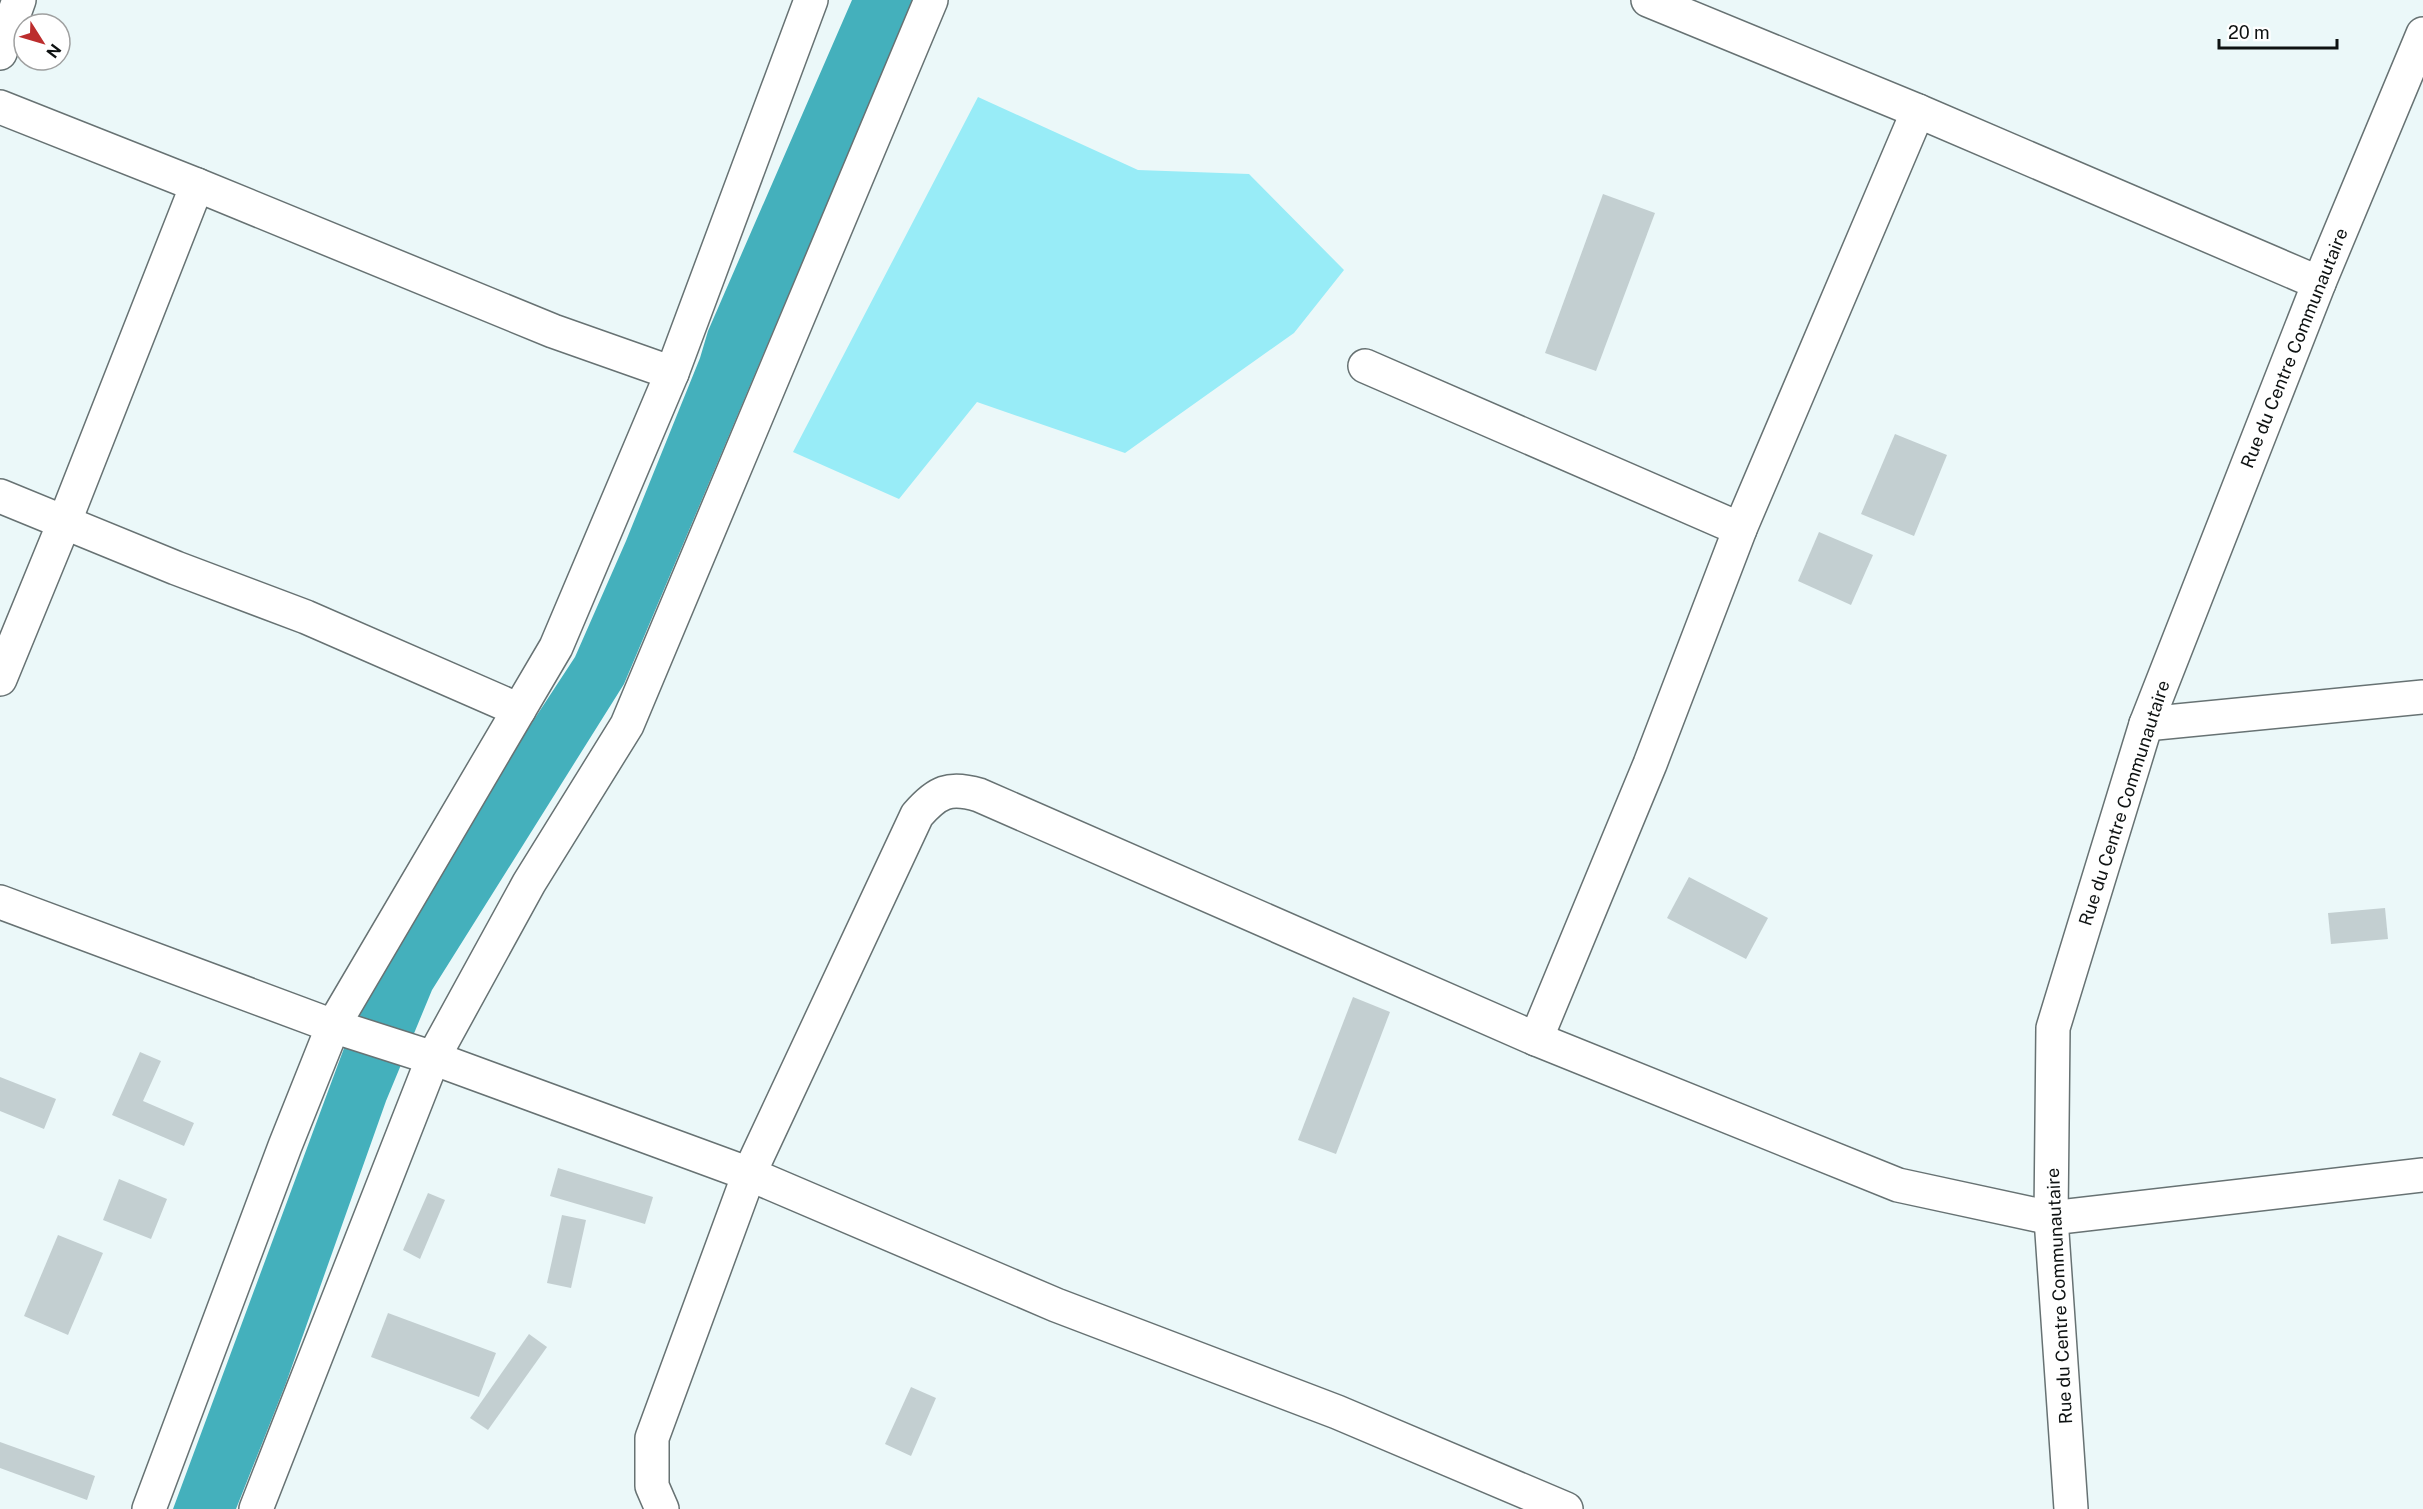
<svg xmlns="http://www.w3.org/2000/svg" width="2423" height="1509" font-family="'Public Sans',sans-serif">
	<rect width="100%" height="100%" fill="#ebf8f9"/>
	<path fill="#98ecf7" d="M978 97 1138 170 1249 174 1344 270 1294 333 1125 453 977 402 899 499 793 452Z"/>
	<path fill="#44b0bc" d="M852 0H913L624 684 432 990 386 1101 286 1383 236 1509H173L363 997 432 875 575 657 626 541 700 358 708 331Z"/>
	<g fill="#c3cfd1">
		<path d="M1603 194 1655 213 1596 371 1545 353Z"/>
		<path d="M1895 434 1947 455 1914 536 1861 514Z"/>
		<path d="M1819 532 1873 555 1851 605 1798 581Z"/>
		<path d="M1689 877 1768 918 1746 959 1667 918Z"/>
		<path d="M2385 908 2388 939 2331 944 2328 913Z"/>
		<path d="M1353 997 1390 1012 1336 1154 1298 1140Z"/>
		<path d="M140 1052 161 1061 143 1101 194 1123 184 1146 112 1115Z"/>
		<path d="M0 1077 56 1099 44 1129 0 1111Z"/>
		<path d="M558 1168 653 1197 645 1224 550 1196Z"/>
		<path d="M119 1179 167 1199 151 1239 103 1220Z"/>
		<path d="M428 1193 445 1200 420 1259 403 1250Z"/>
		<path d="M562 1215 586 1220 571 1288 547 1283Z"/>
		<path d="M58 1235 103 1253 68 1335 24 1316Z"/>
		<path d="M388 1313 496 1353 479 1397 371 1357Z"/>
		<path d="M529 1334 547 1347 488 1430 470 1418Z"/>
		<path d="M911 1387 936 1398 911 1456 885 1444Z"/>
		<path d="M0 1442 95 1476 87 1500 0 1468Z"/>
	</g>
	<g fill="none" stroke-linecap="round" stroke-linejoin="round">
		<defs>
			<g id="street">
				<path d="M1648 0 1918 111 2319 283"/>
				<path d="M0 53 19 0"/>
				<path d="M0 107 197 185 553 331 672 373"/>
				<path d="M1365 366 1740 529"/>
				<path d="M0 496 176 568 306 617 519 710"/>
				<path d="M0 679 64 523 197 185"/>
				<path d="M2146 724 2423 697"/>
				<path d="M0 902 333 1026 433 1058 749 1174 1056 1305 1337 1412 1566 1509"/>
				<path d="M1536 1039 1650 764 1740 529 1918 111"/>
				<path d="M149 1509 285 1146 333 1026 556 647 672 373 811 0"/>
				<path d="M256 1509 433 1058 529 883 627 725 931 0"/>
				<path d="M662 1509 652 1486V1438L749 1174 917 815C937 792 949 786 979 795L1536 1039 1898 1185 2051 1218 2423 1175"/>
				<path d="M2071 1509 2051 1218 2053 1028 2146 724 2319 283 2423 34"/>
			</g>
		</defs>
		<use href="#street" stroke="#677273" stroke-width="36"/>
		<use href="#street" stroke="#fff" stroke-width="33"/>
	</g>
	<g text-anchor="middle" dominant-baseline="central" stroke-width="4.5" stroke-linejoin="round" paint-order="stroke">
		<g font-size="18" fill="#0e1212" stroke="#fff">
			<text transform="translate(2294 348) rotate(-68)">Rue du Centre Communautaire</text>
			<text transform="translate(2124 803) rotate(-72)">Rue du Centre Communautaire</text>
			<text transform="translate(2059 1296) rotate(-93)">Rue du Centre Communautaire</text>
		</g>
	</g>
	<g transform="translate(42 42) rotate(127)"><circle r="28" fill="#ffffff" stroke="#9fa0a0" stroke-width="1.5"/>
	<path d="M0-4.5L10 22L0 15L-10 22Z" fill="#bc2d2d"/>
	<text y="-9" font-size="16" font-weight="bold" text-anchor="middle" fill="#0e1212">N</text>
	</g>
	<path d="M2219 39v9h118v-9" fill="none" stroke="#0e1212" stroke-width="3"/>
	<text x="2228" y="39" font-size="18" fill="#0e1212" stroke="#ffffff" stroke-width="4.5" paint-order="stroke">20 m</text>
</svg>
